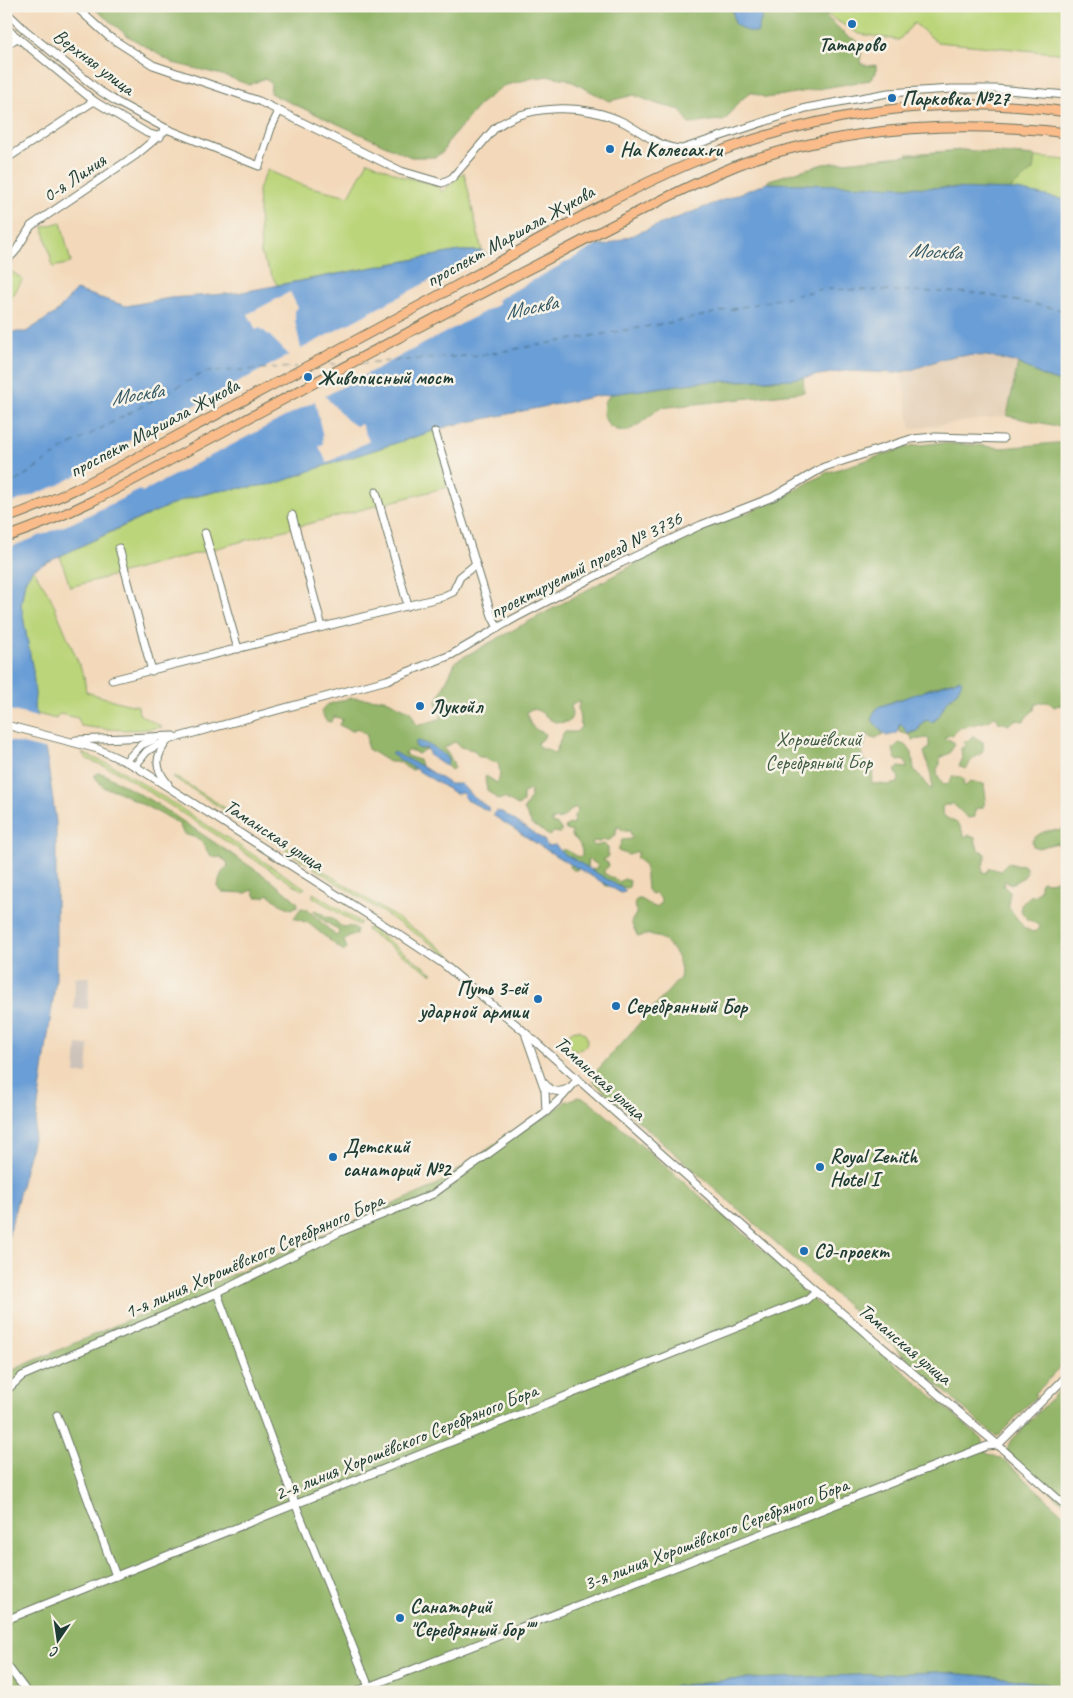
<svg xmlns="http://www.w3.org/2000/svg" width="1073" height="1698" font-family="Caveat,sans-serif">
	<rect width="100%" height="100%" fill="#f7f3e8"/>
	<filter id="ink" filterUnits="userSpaceOnUse"><feTurbulence type="fractalNoise" baseFrequency=".02" numOctaves="2"/><feDisplacementMap in="SourceGraphic" scale="10" xChannelSelector="R" yChannelSelector="G"/><feConvolveMatrix kernelMatrix="1 2 1 2 8 2 1 2 1" color-interpolation-filters="sRGB"/></filter>
	<filter id="wash" filterUnits="userSpaceOnUse"><feTurbulence type="fractalNoise" baseFrequency=".0096" numOctaves="4" result="noise"/><feDisplacementMap in="SourceGraphic" scale="20" xChannelSelector="R" yChannelSelector="G"/><feGaussianBlur stdDeviation="1.12" result="paint"/><feColorMatrix in="noise" values="0 0 0 0 0 0 0 0 0 0 0 0 0 0 0 0 0 1.4 0 .05"/><feComposite in="paint" operator="in"/></filter>
	<g filter="url(#wash)">
		<rect width="100%" height="100%" fill="#f3d9ba"/>
		<path fill="#e3cdb3" d="M960 355 987 356 1018 363 1007 416 911 429 901 371 914 369 945 358Z"/>
		<g fill="#cdc2b9">
			<path d="M75 977H89L88 1009H74Z"/>
			<path d="M77 1044 89 1045 87 1074 75 1073Z"/>
		</g>
		<g fill="#bbd57a" stroke="#6d8957">
			<path d="M812 6H1067V54L937 42 914 23 899 40 859 34Z"/>
			<path d="M962 150 1067 160V201L1016 190 919 184 907 154Z"/>
			<path d="M368 161 404 177 437 185 442 192 464 172 482 251H459L277 285 261 255 258 190 267 170 302 185 349 196Z"/>
			<path d="M61 222 71 263 53 267 43 227Z"/>
			<path d="M7 269 23 279 6 307V270Z"/>
			<path d="M434 431 451 486 70 587 60 556 176 502 218 491 275 484 321 467Z"/>
			<path d="M33 569 50 596 84 676 86 692 123 703 138 706 139 714 162 727C133 732 110 730 81 726L78 718 60 714 56 717V719L37 714 34 708 35 695 33 671 21 605 25 581Z"/>
			<path d="M82 753 113 766 129 775 305 888 302 890 118 772 87 759Z"/>
			<path d="M175 776 425 936 466 967 465 969 430 943 173 777Z"/>
			<path d="M313 893 360 922V924L358 925 313 897Z"/>
			<path d="M368 928H370L433 973H430L424 969 366 930Z"/>
			<circle cx="577" cy="1040" r="10"/>
		</g>
		<g fill="#94b66a" stroke="#5a7a4f" fill-rule="evenodd">
			<path d="M91 6H607V9L618 12 630 6 663 8 664 6H732L735 24 757 33 762 16 770 6H815L847 36 856 40 862 46 860 63 868 66 876 65V73L870 80 766 98 751 92C745 97 738 101 734 108 730 113 729 117 723 121 711 119 701 124 689 124L681 110 657 104 634 95 609 101 567 79 550 76 533 78 503 86 481 103 447 143 443 152 435 157H411L278 97 270 93 271 84 265 78 249 85 226 76 173 63 128 36Z"/>
			<path d="M962 150 1035 156 1033 170 1009 190 767 183 769 180 823 164Z"/>
			<path d="M1018 363 1045 377 1067 384V428L1007 416Z"/>
			<path d="M803 377 804 392 660 408 638 425 628 431 617 430 609 426 603 415 604 402 611 394 700 382 777 380Z"/>
			<path d="M1067 442V717L1065 715 1064 706 1059 705 1054 707C1048 700 1043 701 1035 705L1034 710 1027 716 1024 721 1015 720 1008 725 1005 723H999L997 717 994 716 988 721 960 728 954 734 945 737 944 739 950 740 955 743 950 753 940 758V764L937 769V774L943 784 949 783 953 776 961 777 964 780 963 785 966 786 970 781 984 784 986 799 983 807 975 809V817L968 818 952 803 951 805H945L942 807C941 820 952 818 959 825 961 828 963 834 965 837L968 835 975 838 978 850 983 852 986 856 982 868 984 873H986L990 868 1001 871 1006 864 1009 863 1019 866 1020 864 1025 866 1027 872 1024 877 1011 884 1005 881 1003 886 1010 892 1008 904 1010 909 1024 928 1033 932 1039 929 1040 926C1031 921 1019 916 1021 905L1030 896 1036 895 1040 889V884L1042 881C1048 882 1054 883 1059 877L1058 868 1067 859V1360L1035 1394 1036 1396 998 1436H995L594 1082 593 1075 680 978C684 963 672 944 658 937 651 933 644 935 638 937L631 922 637 912 634 903 637 899C645 898 649 907 657 907L661 902V899L655 893 652 894 647 890 645 865 636 858 638 853 637 851 629 855 618 851 622 840 632 839 630 831H624L619 827H617L616 834 610 840H604L599 842 593 841 592 843 595 846 604 844 608 848V857L603 860 608 863 609 866 604 870V873L619 882 624 879 630 881 629 887 626 888 620 886H606L592 869 598 868V865L588 859 587 868H578L577 870H573L569 867 570 861 561 853 562 850C570 848 573 859 582 856 583 847 578 841 572 836V832L566 830 565 827 567 825 573 824 574 816 578 811 575 807 561 819 552 820V823L558 825 562 831 560 833 554 832 549 836 540 829 532 825 524 809 530 799 531 790 523 793V802L518 806 504 798 498 800 487 790 485 779 486 776 497 783C501 778 500 769 498 763L489 761 485 757H479L474 750 460 747 457 743 454 742 444 748 453 762 454 768 451 770 437 756 425 749 418 754 413 751H407L405 753 407 756 419 760 421 765 413 770 407 768 400 762H389L368 749 367 746V735L357 728 352 731 339 725 342 720 340 718 334 717 331 722 326 721 321 711 326 705 350 698 384 699 411 712 417 726 442 718 436 703 456 661 646 558 703 530 776 501 826 473 911 446 937 443 977 445 1001 448ZM960 679 959 688 954 696 947 701 936 720 932 722 928 720 924 721 918 731 909 734 901 724H899V732L910 735 913 740 927 738 929 740V748L924 752 931 775 932 789 929 788 914 769 912 753 907 746 899 743 893 749 895 758 898 761 902 760 906 762 907 768 899 767 895 770 899 778 898 783 887 785 871 783 874 769C852 754 867 752 866 733L872 738H876L883 734 872 718 877 708 896 700 912 696 933 687ZM578 701 581 702 578 707 581 727 576 732H564C559 740 560 745 554 754L547 749H541L537 744 538 742 543 739 545 734C542 731 537 731 534 728 530 725 528 717 527 712L531 709C548 710 547 728 570 721L572 715 571 706Z"/>
			<path d="M973 736 983 742C985 755 979 753 972 760 971 760 968 767 967 768L965 769 959 766 962 760 961 748 964 747 965 741 970 740Z"/>
			<path d="M98 773 104 774 157 804 272 881C279 888 293 897 298 903L297 906 292 909 280 904 268 894 265 897H256L253 890 246 893 222 892 218 887C219 878 221 871 228 866L227 862 220 857C208 861 207 846 200 840 196 837 189 836 184 834L178 823 115 790 104 788 95 777V775Z"/>
			<path d="M1064 826 1067 827V850L1061 848 1057 843 1038 848 1033 846 1032 840C1042 831 1048 829 1061 831Z"/>
			<path d="M301 908 307 909 336 936 339 933 338 930 317 916 314 911 315 910 327 917 333 918C343 929 339 926 354 927L357 931 356 935H351L344 941 347 948 345 951 342 950 308 923 294 918Z"/>
			<path d="M578 1097 586 1099 592 1103 795 1278 799 1285 800 1289 818 1304 832 1310 981 1438 986 1453 1005 1460 1067 1518V1688L997 1677 936 1672 727 1680 631 1692H6V1378L15 1369 433 1187 538 1115 543 1119 565 1102Z"/>
			<path d="M1067 1382V1506L1007 1454 1009 1443Z"/>
		</g>
		<g fill="#6b9ed6" stroke="#456e85">
			<path d="M732 6H770L762 16 757 33 744 30 735 24Z"/>
			<path d="M767 183 1016 190 1067 200V384L1045 377 1018 363 987 356 960 355 945 358 914 369 896 373 845 371 792 379 700 382 597 396 449 426 321 467 275 484 218 491 188 498 127 524 33 569 25 581 21 605 33 671 35 695 34 708 37 714 47 758 56 822V979L34 1134 6 1246V332H26L57 312 76 290 126 306 170 298 237 293 459 251H482L486 254 607 245Z"/>
			<path d="M960 679 962 681C958 691 956 693 948 700 941 707 942 718 931 722L928 720 924 721 917 731 908 733 900 723 896 734 886 736 872 720 873 714 878 707Z"/>
			<path d="M416 741C426 742 444 752 448 760L447 766 444 765 430 756 427 748 418 749 415 745Z"/>
			<path d="M393 752 423 767 450 784H461L472 796 489 808V810L488 811 465 799 463 793 456 794 391 754Z"/>
			<path d="M496 811 502 812 544 840 547 846 556 845 560 851 625 890V892L621 893 556 856 494 816 493 814Z"/>
			<path d="M936 1672 997 1677 1058 1686 1067 1688V1692H631L727 1680Z"/>
		</g>
		<g fill="#f3d9ba">
			<path d="M601 243 497 300 499 304 325 396 347 420 356 426 361 424 369 441 327 463 319 446 323 444 322 433 315 401 142 492 140 490 72 523 6 549V505L59 485 119 451 117 447 289 355 269 335 260 328 256 330 248 314 290 292 298 308 295 310V321L301 349 474 257 477 260 493 251Z"/>
			<path d="M6 709 40 718 48 750 6 740Z"/>
		</g>
		<g fill="none" stroke-linecap="round" stroke-linejoin="round">
			<g stroke="#365a65" stroke-width="1" stroke-dasharray="6 5" stroke-linecap="butt">
				<path d="M361 363 480 355 679 321 823 289 977 293 1067 311"/>
				<path d="M319 365 342 364"/>
				<path d="M6 488 65 448 205 372 297 367"/>
			</g>
		</g>
	</g>
	<g filter="url(#ink)">
		<g fill="none" stroke-linecap="round" stroke-linejoin="round">
			<defs>
				<g id="minor">
					<path d="M75 6 108 36 153 65 259 101 401 171 442 183 452 178 495 128C529 103 585 104 623 122 643 132 658 148 682 149L806 108 888 93 952 89H996L1067 95"/>
					<path d="M6 12 25 30 100 91 117 102 167 129 259 166 271 128 279 111"/>
					<path d="M6 28 94 101 147 133 160 137"/>
					<path d="M6 45 17 38"/>
					<path d="M6 159 94 101"/>
					<path d="M6 261 15 252 31 226 136 155 167 129"/>
					<path d="M435 432 492 616 498 628"/>
					<path d="M376 492 408 606"/>
					<path d="M292 515 322 627"/>
					<path d="M205 533 238 649"/>
					<path d="M119 548 152 671"/>
					<path d="M112 680 442 597 453 592 460 577 476 564"/>
					<path d="M6 725 98 749 135 766 409 941 442 963 519 1027 816 1291 998 1445 1067 1507"/>
					<path d="M76 740 173 736"/>
					<path d="M126 761 141 745 155 739"/>
					<path d="M135 766 147 751 167 740"/>
					<path d="M168 784C154 768 155 756 168 740L387 680 451 655 515 618 621 563 701 525 773 497 824 467 911 439 935 437 1003 439"/>
					<path d="M526 1036 545 1090 546 1112"/>
					<path d="M544 1083C551 1092 559 1094 569 1088"/>
					<path d="M217 1293 295 1503 371 1692"/>
					<path d="M6 1391 22 1376 217 1293 340 1232 433 1194 546 1112 562 1097 577 1080"/>
					<path d="M57 1415 116 1576"/>
					<path d="M6 1620 806 1300 816 1291"/>
					<path d="M6 1664 27 1692"/>
					<path d="M355 1692 927 1469 987 1446 998 1445 1067 1376"/>
				</g>
				<g id="major">
					<path d="M6 518C68 497 126 463 184 432 278 382 372 332 465 281 540 240 613 196 691 163 808 113 941 93 1067 112"/>
					<path d="M6 537C79 513 147 472 215 436 316 382 416 328 517 275 572 247 626 217 682 190 705 179 728 168 751 160 853 127 961 120 1067 133"/>
				</g>
			</defs>
			<use href="#minor" stroke="#697463" stroke-width="9"/>
			<use href="#major" stroke="#697463" stroke-width="11"/>
			<use href="#minor" stroke="#fff" stroke-width="7"/>
			<use href="#major" stroke="#f9bc8a" stroke-width="9"/>
		</g>
	</g>
	<g fill="#1f6fb2" stroke="#f7f3e8" stroke-width="2">
		<circle cx="852" cy="24" r="5"/>
		<circle cx="892" cy="98" r="5"/>
		<circle cx="610" cy="149" r="5"/>
		<circle cx="308" cy="377" r="5"/>
		<circle cx="420" cy="706" r="5"/>
		<circle cx="538" cy="999" r="5"/>
		<circle cx="616" cy="1006" r="5"/>
		<circle cx="333" cy="1157" r="5"/>
		<circle cx="820" cy="1167" r="5"/>
		<circle cx="804" cy="1251" r="5"/>
		<circle cx="400" cy="1618" r="5"/>
	</g>
	<g text-anchor="middle" dominant-baseline="central" stroke-width="5" stroke-linejoin="round" paint-order="stroke">
		<g font-size="20" font-weight="bold" fill="#1f3d34" stroke="#f7f3e8" text-anchor="start">
			<text x="852" y="44" text-anchor="middle">Татарово</text>
			<text x="902" y="98">Парковка №27</text>
			<text x="620" y="149">На Колесах.ru</text>
			<text x="318" y="377">Живописный мост</text>
			<text x="430" y="706">Лукойл</text>
			<text x="528" y="988" text-anchor="end">Путь 3-ей<tspan x="528" dy="23">ударной армии</tspan></text>
			<text x="626" y="1006">Серебрянный Бор</text>
			<text x="343" y="1146">Детский<tspan x="343" dy="23">санаторий №2</tspan></text>
			<text x="830" y="1156">Royal Zenith<tspan x="830" dy="23">Hotel I</tspan></text>
			<text x="814" y="1251">Сд-проект</text>
			<text x="410" y="1606">Санаторий<tspan x="410" dy="23">"Серебряный бор""</tspan></text>
		</g>
		<g font-size="20" fill="#1f3d34" stroke="#f7f3e8">
			<text transform="translate(94 62) rotate(37)">Верхняя улица</text>
			<text transform="translate(74 178) rotate(-34)">0-я Линия</text>
			<text transform="translate(510 236) rotate(-29)">проспект Маршала Жукова</text>
			<text transform="translate(154 428) rotate(-28)">проспект Маршала Жукова</text>
			<text transform="translate(586 565) rotate(-27)">проектируемый проезд № 3736</text>
			<text transform="translate(274 835) rotate(33)">Таманская улица</text>
			<text transform="translate(600 1078) rotate(42)">Таманская улица</text>
			<text transform="translate(254 1256) rotate(-24)">1-я линия Хорошёвского Серебряного Бора</text>
			<text transform="translate(905 1344) rotate(40)">Таманская улица</text>
			<text transform="translate(406 1442) rotate(-22)">2-я линия Хорошёвского Серебряного Бора</text>
			<text transform="translate(716 1534) rotate(-21)">3-я линия Хорошёвского Серебряного Бора</text>
		</g>
		<g font-size="20" fill="#3e5b42" stroke="#f7f3e8">
			<text x="819" y="739">Хорошёвский<tspan x="819" dy="23">Серебряный Бор</tspan></text>
		</g>
		<g font-size="21" font-style="italic" fill="#365a65" stroke="#f7f3e8">
			<text transform="translate(935 251) rotate(3)">Москва</text>
			<text transform="translate(531 307) rotate(-12)">Москва</text>
			<text transform="translate(137 394) rotate(-9)">Москва</text>
		</g>
	</g>
	<rect width="1073" height="1698" fill="none" stroke="#f7f3e8" stroke-width="25"/>
	<g transform="translate(58 1640) rotate(193)" stroke="#f7f3e8" stroke-width="4" paint-order="stroke">
	<path d="M0-4L9 19L0 12L-9 19Z" fill="#1f3d34"/>
	<text y="-8" font-size="14" font-weight="bold" text-anchor="middle" fill="#1f3d34">С</text>
	</g>
</svg>
